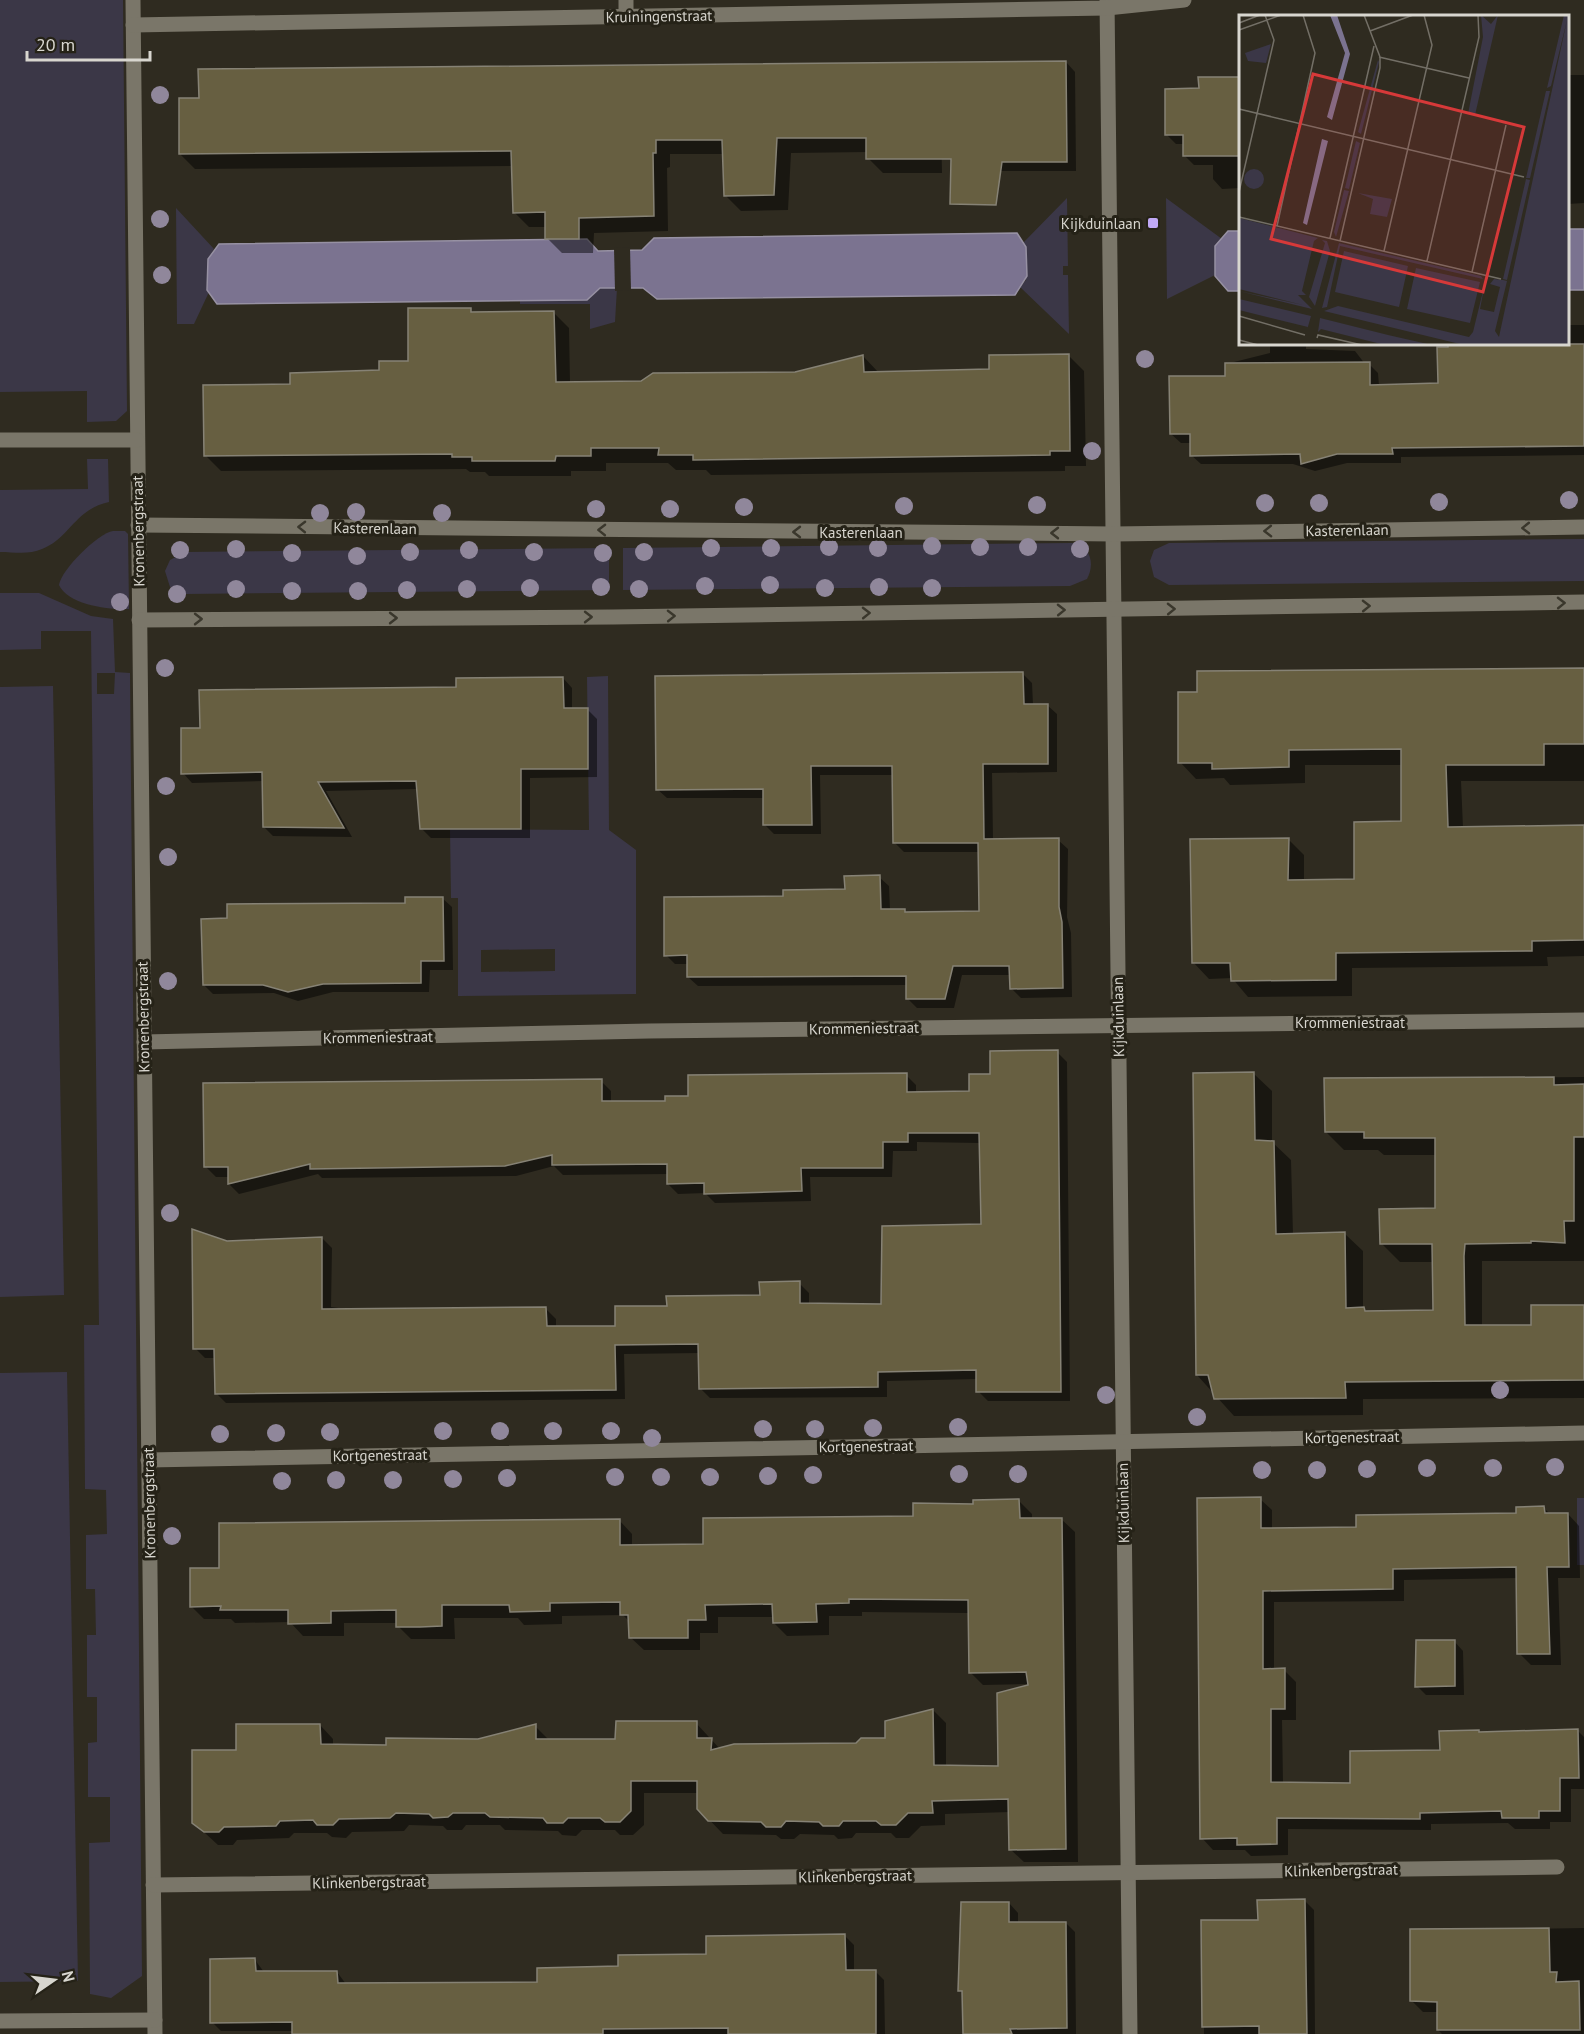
<svg xmlns="http://www.w3.org/2000/svg" width="1584" height="2034" font-family="'PT Sans',sans-serif">
	<rect width="100%" height="100%" fill="#2f2b20"/>
	<g fill="#3b3747" fill-rule="evenodd">
		<path d="M0 0H123L127 411 116 421 87 422V391L0 392Z"/>
		<path d="M1067 198 1068 266H1063V275H1068L1069 334 1020 287 1026 280 1023 243Z"/>
		<path d="M1166 198 1222 239 1215 246 1217 274 1167 299Z"/>
		<path d="M176 208 214 249 208 259 209 292 194 324H177Z"/>
		<path d="M600 288H617L615 322 590 329V304H520V301L587 300Z"/>
		<path d="M87 459H108L109 502C75 509 69 539 42 549 29 555 14 552 0 552V490L88 489Z"/>
		<path d="M113 531H125L128 534 129 609C109 610 68 605 59 585 61 570 98 533 113 531Z"/>
		<path d="M1584 539V581L1169 585 1154 577 1150 561 1154 550 1169 543Z"/>
		<path d="M1072 543C1091 546 1095 564 1087 579L1070 586 623 590V548Z"/>
		<path d="M609 548V590L185 594 170 587 165 571 170 560 185 552Z"/>
		<path d="M0 593H39L91 616 113 619 115 672 130 673 142 1976 111 1998 90 1994 89 1843 110 1842V1797H88V1743L97 1742V1697H87V1635H96L95 1589H86V1535L107 1534 106 1490 85 1489 84 1325H99L91 631H41V649L0 650ZM97 673H115L114 694H97Z"/>
		<path d="M608 676 609 830 636 850V994L458 996V898H451L450 829 589 830 587 677ZM555 949V971L481 972V950Z"/>
		<path d="M53 686 64 1295 0 1297V687Z"/>
		<path d="M67 1372 78 1981 0 1982V1373Z"/>
		<rect x="1577" y="1498" width="7" height="67"/>
	</g>
	<g fill="#7b7390" stroke="#9791a3" stroke-width="1.5">
		<path d="M1584 229V290H1568V229Z"/>
		<path d="M1228 231H1240V291H1228L1215 276V246Z"/>
		<path d="M1017 233 1026 247 1027 276 1015 295 657 299 643 288H600L587 300 217 304 207 290 208 259 219 244 587 239 598 251 642 250 654 238Z"/>
	</g>
	<path fill="#2f2b20" d="M630 247 631 290 615 291 614 248Z"/>
	<g fill="#0007">
		<path d="M1066 62 1075 72 1076 171H998L989 162Z"/>
		<path d="M1568 75H1584V203L1568 204Z"/>
		<path d="M1240 78V188L1222 189 1213 179V165H1194L1185 156 1184 144H1176L1167 135 1201 89 1200 79Z"/>
		<path d="M940 79 942 173H883L868 158V152L791 153 788 210 741 211 726 196 724 154H670V167L667 168 668 231 594 233 593 253H562L547 238V227H529L514 212 513 166 195 169 180 154Z"/>
		<path d="M470 309 474 313 553 312 569 328 570 383 642 382 796 373 863 356 879 373 991 371 1068 355 1084 371 1086 466H1065V471L711 475 706 470H676L668 463H606V471H571V476H489L485 472H470L466 469 221 471 205 455 291 386 381 371 410 362Z"/>
		<path d="M1568 325H1584V455L1401 457V463H1347L1315 471 1293 464H1201L1191 455V443H1181L1171 434 1226 377V364L1270 353V344H1306V349L1355 351 1365 364H1369L1378 373 1379 386 1439 385 1450 344H1568Z"/>
		<path d="M1584 669V781H1461L1463 828 1584 827V956L1547 957 1548 966 1352 968V996L1248 997 1232 978 1209 979 1193 962 1288 839 1304 855V881H1356L1403 822V765H1305V783L1230 785 1224 778 1196 779 1180 762Z"/>
		<path d="M1023 674 1032 683 1033 705H1047L1057 714V772L992 773 993 840H1058L1068 849 1067 917 1071 933 1072 997 1021 998 1011 988V975H962L954 1008H917L908 999 907 985 698 986 688 977 689 964H675L666 955 785 897 846 891 879 877 889 886 890 910H905L908 913H980V852H904L894 842 893 775H820L821 834H774L765 825 764 798H667L657 789Z"/>
		<path d="M563 678 572 688V710H588L597 719V777L530 778V838H431L421 828 418 789 326 791 352 837 273 836 264 827 263 781 192 783 183 773 201 729 457 689Z"/>
		<path d="M442 898 452 907 453 970H430L429 992H333L298 1001 274 993 213 994 204 985 407 905Z"/>
		<path d="M1057 1052 1067 1062 1070 1401H988L978 1391V1379L887 1381V1397L710 1398 700 1388V1353L624 1354 625 1399 226 1403 216 1393V1358H205L195 1348 227 1242 322 1238 332 1248 331 1307 353 1310 546 1309 556 1319V1328H616L668 1308 761 1297 799 1283 809 1293V1305H883L983 1225 980 1143 917 1142V1151H893L892 1177H810L811 1201 715 1203 705 1193 678 1194 668 1184V1174L563 1175 554 1166 516 1176 322 1178 318 1174 239 1194 229 1184 230 1177H216L206 1167 601 1081 611 1091V1102H667L690 1097 906 1075 916 1085V1093H970L992 1076Z"/>
		<path d="M1254 1074 1272 1091V1142L1291 1160 1293 1235 1345 1234 1363 1251V1308L1368 1313 1433 1312V1262H1400L1382 1244 1437 1210 1436 1155H1384L1378 1150H1344L1326 1132 1325 1079 1584 1077V1261H1482V1327L1533 1326 1584 1306V1398L1363 1399V1415L1234 1416 1197 1375Z"/>
		<path d="M1260 1499 1272 1510V1529L1358 1528 1517 1514 1544 1508 1550 1514H1568L1579 1526 1580 1578H1558L1561 1665H1531L1519 1653 1518 1578 1404 1580V1601L1274 1602V1670H1284L1296 1682V1720H1282L1283 1784H1352L1441 1752 1479 1731 1481 1734 1577 1730 1584 1737V1789H1571V1822H1550V1829H1515L1508 1823 1431 1824V1830L1288 1829V1855L1251 1856 1245 1850H1213L1202 1838Z"/>
		<path d="M1019 1501 1032 1514V1519H1061L1075 1532 1078 1862H1024L1010 1849V1812L945 1814V1825L921 1826 909 1838H896L891 1833H856L852 1838 838 1839 834 1835 800 1834 794 1839H781L776 1835 723 1834 698 1808V1793H644V1825L633 1835H620L615 1830H582L576 1836 562 1835 558 1831 505 1830 500 1825H466L462 1830H447L443 1826 409 1825 404 1831 352 1832 346 1838 332 1837 327 1833H294L289 1838 237 1840 233 1845H218L193 1822 238 1752 320 1725 333 1739V1746H388L478 1740 535 1726 548 1739 617 1741 696 1723 720 1749 857 1745 887 1740 933 1710 946 1723V1767H999L1032 1684 983 1685 970 1672 969 1613 862 1612V1616H829V1635L787 1636 774 1623V1617H718V1633H700V1650H644L630 1637V1622L623 1615 562 1616V1624L524 1625 518 1618H454L455 1639H411L398 1626V1623H344V1636H303L290 1622 235 1623 231 1619H204L191 1606 221 1569 619 1520 632 1534V1547L705 1545Z"/>
		<path d="M1454 1641 1463 1651 1464 1695H1426L1417 1686Z"/>
		<path d="M1305 1901 1314 1910 1315 2034H1204L1203 1922 1259 1921Z"/>
		<path d="M1009 1903 1018 1913V1924L1066 1923 1075 1932 1076 2034H964L963 1994 959 1990Z"/>
		<path d="M1584 1928V2034H1442L1438 2030V2012H1423L1412 2001V1931Z"/>
		<path d="M845 1936 854 1945V1971H875L884 1980 885 2034H294V2031H221L212 2022 255 1960 264 1972H337L346 1984 538 1983 620 1968Z"/>
	</g>
	<g fill="#675f41" stroke="#868275" stroke-width="1.5">
		<path d="M1066 61 1067 162H1002L996 205 950 204 951 159H866V138H777L774 195 724 196 722 140H656V153H653L654 216 579 218V239H545V212L513 213 511 151 179 154V98H199L198 69Z"/>
		<path d="M1198 77H1240V156H1183V135H1165V89L1199 88Z"/>
		<path d="M408 308H471V312L554 311 556 382 641 381 653 373 795 372 863 355 864 372 989 369V355L1069 354 1070 451H1050V455L693 460V455H658L659 448H591V456H556L555 461H472V457H452V454L204 456 203 385 290 384V373L379 370V361H408Z"/>
		<path d="M1448 344H1584V446L1392 448 1393 454H1337L1301 464 1300 454 1190 456V434H1170L1169 376H1225V363L1370 362V385L1438 383 1437 347H1448Z"/>
		<path d="M1584 668V744H1544V765H1446L1448 827 1584 825V940L1532 941V951L1336 953V980L1231 981 1230 963H1192L1190 839 1289 838 1288 880 1354 879V822L1401 821V749L1289 750V767L1212 769V763H1178V692H1197V671Z"/>
		<path d="M1023 672 1024 704H1048V764H983L984 839 1059 838V907L1062 922 1063 988 1010 989 1009 966H953L945 999H906V976L687 977V955L664 956V897L783 896V890L845 889 844 876 880 875 881 909H905V912L979 911 978 843H893L892 766H811L812 825H763V789L656 790 655 676Z"/>
		<path d="M563 677 564 708H588V769H521V829H420L416 781 318 782 344 828 263 827 262 772 181 774V728H200L199 690 456 687V678Z"/>
		<path d="M405 897H443L444 961H421V983L323 984 288 992 263 985H203L201 919 227 918V904L405 903Z"/>
		<path d="M1058 1050 1061 1392H976V1370L878 1372V1387L699 1389 698 1344 615 1345 616 1390 215 1394 214 1349H193L192 1229 227 1241 322 1237V1309L546 1307 547 1326H615V1306H667L666 1296 760 1295 759 1282 800 1281V1303L881 1304 882 1226 981 1224 979 1133H908V1142H883V1168H801L802 1191 704 1194V1183L667 1184V1164L552 1165V1155L505 1166 310 1169V1164L228 1184V1167H204L203 1083 602 1079V1101H665V1096H688V1075L907 1073V1092L969 1091V1074H990V1051Z"/>
		<path d="M1254 1072 1255 1140 1274 1141 1276 1234 1345 1232 1346 1308 1364 1307 1365 1311 1433 1310 1432 1244H1380L1379 1209 1435 1208V1138H1364V1132H1325L1324 1078 1554 1077V1085L1584 1084V1137H1574V1221H1564L1565 1243 1531 1241V1243L1465 1244 1464 1256 1465 1325H1531V1305H1584V1380L1345 1382 1346 1398 1214 1399 1208 1375H1196L1193 1073Z"/>
		<path d="M1261 1497V1528L1356 1527V1515L1516 1513V1507L1544 1506 1545 1513H1568L1569 1567H1547L1550 1654H1517L1516 1567 1393 1569V1589L1263 1591V1669L1285 1668V1709H1271V1782L1350 1783V1751L1440 1750 1439 1731 1479 1730V1732L1578 1729 1579 1778H1560V1811H1539V1818H1502L1501 1811 1420 1813V1819L1277 1818V1844L1237 1845V1838L1200 1839 1197 1498Z"/>
		<path d="M1019 1499 1020 1518H1062L1066 1849 1009 1850 1008 1799 932 1801 933 1813H908L896 1825H881L876 1821H843L839 1826H823L819 1822 786 1821 781 1827H766L761 1822 708 1821 697 1809V1781H631V1811L620 1822H605L600 1818H568L563 1823H547L543 1818 490 1817 485 1813H453L448 1817 433 1818 429 1814 396 1813 390 1818 339 1819 333 1825H317L313 1820 280 1821 276 1826 224 1827 219 1832H204L192 1823V1750H236V1724H320L321 1744 386 1745V1738L478 1739 536 1724V1739H615L616 1721H697V1738H712L711 1750 734 1744 856 1743 861 1738H885V1721L933 1709 934 1765 998 1766 997 1693 1028 1685 1026 1672 969 1673 968 1600 849 1599V1603L816 1604 817 1622 773 1623 772 1604 705 1605 706 1620H688V1638H629L628 1615H620V1602L550 1603V1611L510 1612 509 1605H442V1626L420 1627H396V1610L331 1611V1623L288 1624V1610H220L221 1606 190 1607V1568H219V1523L620 1519V1545L703 1544V1518L913 1516V1503L973 1504V1500Z"/>
		<path d="M1416 1640H1455V1686L1415 1687Z"/>
		<path d="M1305 1899 1307 2034H1259V2026L1202 2027 1201 1920H1258L1257 1900Z"/>
		<path d="M961 1902H1009V1922H1066L1067 2028 1010 2029 1012 2034H963L962 1991H958Z"/>
		<path d="M1549 1928 1550 1972H1557L1556 1982 1579 1981 1580 2030H1437V2002L1410 2001V1929Z"/>
		<path d="M845 1934 846 1970H876V2034H728V2028L603 2029V2034H292V2022L210 2023V1959L255 1958 256 1971H337L338 1983 537 1982V1968L618 1966V1955L706 1954V1936Z"/>
	</g>
	<g fill="none" stroke-linecap="round" stroke-linejoin="round">
		<g stroke="#7a7669" stroke-width="15">
			<path d="M133 0 155 2034"/>
			<path d="M626 0V17"/>
			<path d="M1107 0 1130 2034"/>
			<path d="M133 25 1107 8 1184 0"/>
			<path d="M0 440H137"/>
			<path d="M138 525 1114 534 1584 527"/>
			<path d="M139 620 613 617 1584 602"/>
			<path d="M144 1042 649 1031 1584 1020"/>
			<path d="M148 1460 1584 1433"/>
			<path d="M153 1885 1557 1867"/>
			<path d="M0 2021 155 2020"/>
		</g>
	</g>
	<g fill="#90879b">
		<circle cx="160" cy="95" r="9"/>
		<circle cx="160" cy="219" r="9"/>
		<circle cx="162" cy="275" r="9"/>
		<circle cx="1145" cy="359" r="9"/>
		<circle cx="1092" cy="451" r="9"/>
		<circle cx="1569" cy="500" r="9"/>
		<circle cx="1439" cy="502" r="9"/>
		<circle cx="1265" cy="503" r="9"/>
		<circle cx="1319" cy="503" r="9"/>
		<circle cx="1037" cy="505" r="9"/>
		<circle cx="904" cy="506" r="9"/>
		<circle cx="744" cy="507" r="9"/>
		<circle cx="596" cy="509" r="9"/>
		<circle cx="670" cy="509" r="9"/>
		<circle cx="356" cy="512" r="9"/>
		<circle cx="320" cy="513" r="9"/>
		<circle cx="442" cy="513" r="9"/>
		<circle cx="932" cy="546" r="9"/>
		<circle cx="829" cy="547" r="9"/>
		<circle cx="980" cy="547" r="9"/>
		<circle cx="1028" cy="547" r="9"/>
		<circle cx="711" cy="548" r="9"/>
		<circle cx="771" cy="548" r="9"/>
		<circle cx="878" cy="548" r="9"/>
		<circle cx="236" cy="549" r="9"/>
		<circle cx="1080" cy="549" r="9"/>
		<circle cx="180" cy="550" r="9"/>
		<circle cx="469" cy="550" r="9"/>
		<circle cx="410" cy="552" r="9"/>
		<circle cx="534" cy="552" r="9"/>
		<circle cx="644" cy="552" r="9"/>
		<circle cx="292" cy="553" r="9"/>
		<circle cx="603" cy="553" r="9"/>
		<circle cx="357" cy="556" r="9"/>
		<circle cx="770" cy="585" r="9"/>
		<circle cx="705" cy="586" r="9"/>
		<circle cx="601" cy="587" r="9"/>
		<circle cx="879" cy="587" r="9"/>
		<circle cx="530" cy="588" r="9"/>
		<circle cx="825" cy="588" r="9"/>
		<circle cx="932" cy="588" r="9"/>
		<circle cx="236" cy="589" r="9"/>
		<circle cx="467" cy="589" r="9"/>
		<circle cx="639" cy="589" r="9"/>
		<circle cx="407" cy="590" r="9"/>
		<circle cx="292" cy="591" r="9"/>
		<circle cx="358" cy="591" r="9"/>
		<circle cx="177" cy="594" r="9"/>
		<circle cx="120" cy="602" r="9"/>
		<circle cx="165" cy="668" r="9"/>
		<circle cx="166" cy="786" r="9"/>
		<circle cx="168" cy="857" r="9"/>
		<circle cx="168" cy="981" r="9"/>
		<circle cx="170" cy="1213" r="9"/>
		<circle cx="1500" cy="1390" r="9"/>
		<circle cx="1106" cy="1395" r="9"/>
		<circle cx="1197" cy="1417" r="9"/>
		<circle cx="958" cy="1427" r="9"/>
		<circle cx="873" cy="1428" r="9"/>
		<circle cx="763" cy="1429" r="9"/>
		<circle cx="815" cy="1429" r="9"/>
		<circle cx="443" cy="1431" r="9"/>
		<circle cx="500" cy="1431" r="9"/>
		<circle cx="553" cy="1431" r="9"/>
		<circle cx="611" cy="1431" r="9"/>
		<circle cx="330" cy="1432" r="9"/>
		<circle cx="276" cy="1433" r="9"/>
		<circle cx="220" cy="1434" r="9"/>
		<circle cx="652" cy="1438" r="9"/>
		<circle cx="1555" cy="1467" r="9"/>
		<circle cx="1427" cy="1468" r="9"/>
		<circle cx="1493" cy="1468" r="9"/>
		<circle cx="1367" cy="1469" r="9"/>
		<circle cx="1262" cy="1470" r="9"/>
		<circle cx="1317" cy="1470" r="9"/>
		<circle cx="959" cy="1474" r="9"/>
		<circle cx="1018" cy="1474" r="9"/>
		<circle cx="813" cy="1475" r="9"/>
		<circle cx="768" cy="1476" r="9"/>
		<circle cx="615" cy="1477" r="9"/>
		<circle cx="661" cy="1477" r="9"/>
		<circle cx="710" cy="1477" r="9"/>
		<circle cx="507" cy="1478" r="9"/>
		<circle cx="453" cy="1479" r="9"/>
		<circle cx="336" cy="1480" r="9"/>
		<circle cx="393" cy="1480" r="9"/>
		<circle cx="282" cy="1481" r="9"/>
		<circle cx="172" cy="1536" r="9"/>
	</g>
	<defs><path id="oneway-chevron" d="M-2-3.5L2.5 0L-2 3.5" fill="none" stroke-width="1.6" stroke-linecap="round" stroke-linejoin="round" transform="scale(1.5)"/></defs>
	<g stroke="#3a372c">
		<use href="#oneway-chevron" transform="translate(302 527) rotate(-179)"/>
		<use href="#oneway-chevron" transform="translate(1526 528) rotate(179)"/>
		<use href="#oneway-chevron" transform="translate(602 530) rotate(-179)"/>
		<use href="#oneway-chevron" transform="translate(1268 531) rotate(179)"/>
		<use href="#oneway-chevron" transform="translate(797 532) rotate(-180)"/>
		<use href="#oneway-chevron" transform="translate(1055 533) rotate(-180)"/>
		<use href="#oneway-chevron" transform="translate(1561 603) rotate(-1)"/>
		<use href="#oneway-chevron" transform="translate(1366 606) rotate(-1)"/>
		<use href="#oneway-chevron" transform="translate(1171 609) rotate(-1)"/>
		<use href="#oneway-chevron" transform="translate(1061 610) rotate(-1)"/>
		<use href="#oneway-chevron" transform="translate(866 613) rotate(-1)"/>
		<use href="#oneway-chevron" transform="translate(671 616) rotate(-1)"/>
		<use href="#oneway-chevron" transform="translate(588 617)"/>
		<use href="#oneway-chevron" transform="translate(393 618)"/>
		<use href="#oneway-chevron" transform="translate(198 619)"/>
	</g>
	<rect fill="#bfa8f4" stroke="#252217" stroke-width="2" x="1147" y="217" width="12" height="12" rx="3"/>
	<g text-anchor="middle" dominant-baseline="central" stroke-width="6" stroke-linejoin="round" paint-order="stroke">
		<g font-size="15" fill="#d8d6cf" stroke="#252217">
			<text transform="translate(659 16) rotate(-1)">Kruiningenstraat</text>
			<text transform="translate(375 528) rotate(1)">Kasterenlaan</text>
			<text transform="translate(1347 530) rotate(-1)">Kasterenlaan</text>
			<text transform="translate(138 531) rotate(-91)">Kronenbergstraat</text>
			<text x="861" y="532">Kasterenlaan</text>
			<text transform="translate(143 1017) rotate(-91)">Kronenbergstraat</text>
			<text transform="translate(1118 1017) rotate(-91)">Kijkduinlaan</text>
			<text x="1350" y="1022">Krommeniestraat</text>
			<text transform="translate(864 1028) rotate(-1)">Krommeniestraat</text>
			<text transform="translate(378 1037) rotate(-1)">Krommeniestraat</text>
			<text transform="translate(1352 1437) rotate(-1)">Kortgenestraat</text>
			<text transform="translate(866 1446) rotate(-1)">Kortgenestraat</text>
			<text transform="translate(380 1455) rotate(-1)">Kortgenestraat</text>
			<text transform="translate(149 1503) rotate(-91)">Kronenbergstraat</text>
			<text transform="translate(1123 1503) rotate(-91)">Kijkduinlaan</text>
			<text transform="translate(1341 1870) rotate(-1)">Klinkenbergstraat</text>
			<text transform="translate(855 1876) rotate(-1)">Klinkenbergstraat</text>
			<text transform="translate(369 1882) rotate(-1)">Klinkenbergstraat</text>
		</g>
		<g font-size="15" fill="#d8d6cf" stroke="#252217" text-anchor="end">
			<text x="1141" y="223">Kijkduinlaan</text>
		</g>
	</g>
	<g transform="translate(1239 15)">
		<rect width="330" height="330" fill="#2f2b20"/>
		<path d="M242 0 252 9 259 0 236 100 229 99 244 22ZM325 0H330V330H225L85 296 99 291 230 322 234 317 246 268 241 294 255 297 261 272 251 269 255 264 264 265 268 266 256 316 260 322 328 5 312 71 308 73ZM32 29 27 48 9 46 6 38ZM139 45 140 47 122 119 119 117ZM307 76H311L291 163H287ZM117 126 121 128 110 174 106 173ZM5 164a10 10 0 1 1 20 0a10 10 0 1 1-20 0ZM287 164 291 165 268 265 264 264ZM105 175 110 176 97 222 95 217ZM119 178 153 184 148 202 131 199 134 184ZM0 203 79 223 75 226 63 276 67 280H59L73 294 0 276 64 290 0 274ZM83 225 88 226 91 236 76 291 70 282 86 228ZM100 228 242 261 244 264 101 231 88 292 83 293ZM105 236 169 251 160 292 96 277ZM177 253 241 267 231 308 168 294ZM0 284 72 301 68 315 69 312 0 295ZM81 303 149 320 193 330H146L82 314 79 317Z" fill="#3b3747"/>
		<path d="M91 0H98L111 39 93 105 88 102 106 38ZM83 124 89 126 68 210 64 208Z" fill="#7b7390"/>
		<path fill="none" stroke="#736f66" stroke-width="1.5" d="M0 8 21 0M0 15 42 0M131 16 174 0M140 42 230 63M0 94 285 162M0 177 35 25 26 0M0 202 262 264M38 211 76 38 64 0M91 223 135 31M101 226 141 53V42L125 0M145 236 193 30 185 0M188 246 240 22 239 0M233 257 267 110M0 301 66 320M78 323 79 320 123 330M0 325 19 330"/>
		<path fill="#d63939" fill-opacity="0.15" stroke="#d63939" stroke-width="3" d="M74 59 285 112 244 277 32 224Z"/>
		<rect width="330" height="330" fill="none" stroke="#d8d6cf" stroke-width="3"/>
	</g>
	<g transform="translate(54 1980) rotate(76)" stroke="#252217" stroke-width="4.5" paint-order="stroke">
	<path d="M0-4.5L10 22L0 15L-10 22Z" fill="#d8d6cf"/>
	<text y="-9" font-size="16" font-weight="bold" text-anchor="middle" fill="#d8d6cf">N</text>
	</g>
	<path d="M27 51v9h123v-9" fill="none" stroke="#d8d6cf" stroke-width="3"/>
	<text x="36" y="51" font-size="18" fill="#d8d6cf" stroke="#252217" stroke-width="4.5" paint-order="stroke">20 m</text>
</svg>
